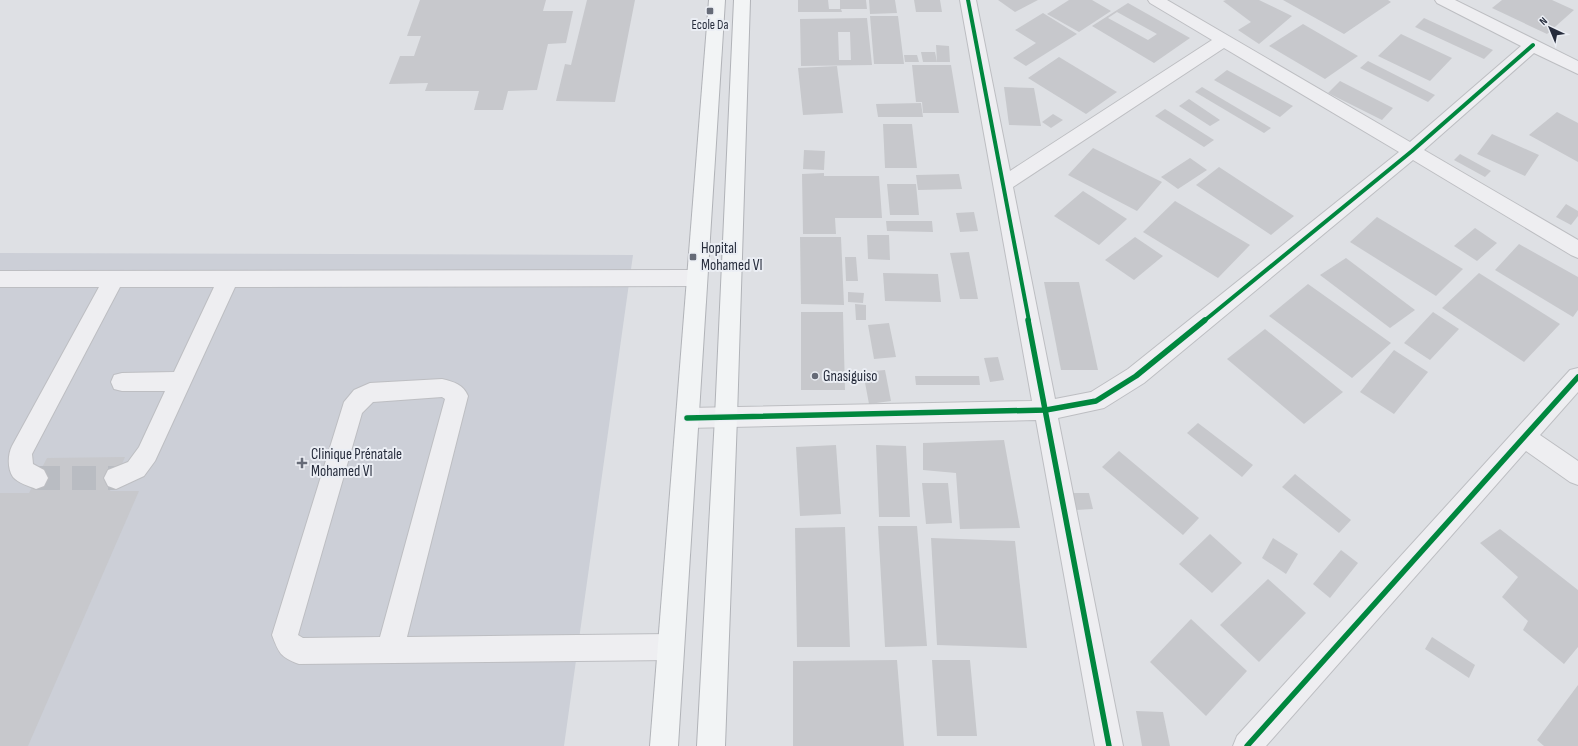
<svg xmlns="http://www.w3.org/2000/svg" width="1578" height="746" font-family="'Sofia Sans Condensed',sans-serif">
	<rect width="100%" height="100%" fill="#dee0e4"/>
	<path fill="#cccfd7" d="M0 253 633 255 564 746H0Z"/>
	<g fill="#c7c8cc" fill-rule="evenodd">
		<path d="M420 0H546L543 11H573L566 43 548 44 537 90 508 91 503 110H474L479 91H425L428 83 389 84 400 56H414L421 36H407Z"/>
		<path d="M587 0H635L615 102 556 101 565 64 571 65Z"/>
		<path d="M798 0H828L829 9H840V0H866L867 9H841L842 12H798Z"/>
		<path d="M869 0H895L897 13 870 14Z"/>
		<path d="M914 0H940L942 12H916Z"/>
		<path d="M998 0H1038L1015 12Z"/>
		<path d="M1069 0H1092L1111 11 1079 32 1047 14Z"/>
		<path d="M1226 0H1259L1292 16 1259 44 1238 30 1251 22 1223 1Z"/>
		<path d="M1283 0H1388L1391 2 1344 34Z"/>
		<path d="M1502 0H1552L1574 10 1547 34 1492 8Z"/>
		<path d="M1128 3 1190 38 1154 63 1092 26ZM1117 12 1157 34 1148 40 1108 18Z"/>
		<path d="M1043 13 1077 34 1026 66 1013 58 1036 43 1015 30Z"/>
		<path d="M870 16H898L904 64H874Z"/>
		<path d="M867 18 872 65 801 66 800 19ZM838 32H850L851 60H839Z"/>
		<path d="M1424 18 1493 50 1484 59 1415 27Z"/>
		<path d="M1303 24 1358 56 1325 79 1269 46Z"/>
		<path d="M1401 34 1452 58 1430 81 1378 56Z"/>
		<path d="M936 45 949 46 950 62H937Z"/>
		<path d="M921 52H935L937 62H923Z"/>
		<path d="M904 55H917L919 62H905Z"/>
		<path d="M1059 57 1117 92 1086 114 1028 78Z"/>
		<path d="M1368 61 1435 95 1428 102 1360 68Z"/>
		<path d="M912 65H951L959 113H923L922 102H916Z"/>
		<path d="M837 66 843 113 803 115 798 68Z"/>
		<path d="M1227 70 1293 106 1280 117 1214 80Z"/>
		<path d="M1340 81 1393 108 1382 120 1328 93Z"/>
		<path d="M1004 87 1034 88 1041 126 1009 125Z"/>
		<path d="M1202 87 1271 128 1264 133 1195 92Z"/>
		<path d="M1189 99 1220 120 1210 126 1179 106Z"/>
		<path d="M921 103 923 117H878L876 104Z"/>
		<path d="M1165 109 1214 140 1204 147 1155 116Z"/>
		<path d="M1557 112 1578 123V162L1529 135Z"/>
		<path d="M1053 114 1063 120 1051 128 1042 122Z"/>
		<path d="M883 124H912L917 168H885Z"/>
		<path d="M1492 134 1539 155 1525 176 1477 154Z"/>
		<path d="M1093 148 1162 182 1137 211 1068 175Z"/>
		<path d="M804 150 825 151 824 170 803 169Z"/>
		<path d="M1460 154 1491 171 1485 177 1454 160Z"/>
		<path d="M1190 158 1207 170 1178 189 1161 177Z"/>
		<path d="M1219 167 1294 216 1271 235 1196 185Z"/>
		<path d="M824 173V176H879L882 218H835L836 234H803L802 174Z"/>
		<path d="M959 174 962 189 918 190 916 175Z"/>
		<path d="M887 184H916L919 215H890Z"/>
		<path d="M1083 191 1127 219 1099 245 1054 216Z"/>
		<path d="M1175 201 1250 245 1218 278 1143 232Z"/>
		<path d="M1566 204 1578 211V216L1571 225 1556 217Z"/>
		<path d="M974 212 978 231 960 232 956 213Z"/>
		<path d="M1377 217 1463 269 1436 296 1350 242Z"/>
		<path d="M886 221H932L933 232 887 231Z"/>
		<path d="M1475 228 1497 243 1477 261 1454 246Z"/>
		<path d="M867 235H889L890 260 868 259Z"/>
		<path d="M800 237H841L844 305 801 304Z"/>
		<path d="M1135 237 1163 256 1134 280 1105 260Z"/>
		<path d="M1519 244 1578 277V310L1573 317 1495 270Z"/>
		<path d="M969 252 978 299H960L950 253Z"/>
		<path d="M845 257H856L858 281H846Z"/>
		<path d="M1346 258 1415 310 1390 328 1320 275Z"/>
		<path d="M883 273 938 274 941 302 885 301Z"/>
		<path d="M1479 273 1560 324 1524 362 1442 308Z"/>
		<path d="M1044 282H1079L1098 370H1061Z"/>
		<path d="M1308 284 1391 343 1352 378 1269 316Z"/>
		<path d="M848 292 864 293 863 303 848 302Z"/>
		<path d="M855 304 866 305V320H856Z"/>
		<path d="M801 312H843L845 390H801Z"/>
		<path d="M1433 312 1459 329 1430 360 1404 343Z"/>
		<path d="M889 323 896 357 874 359 868 325Z"/>
		<path d="M1265 329 1343 392 1304 424 1227 359Z"/>
		<path d="M1394 350 1428 372 1394 414 1360 392Z"/>
		<path d="M998 357 1004 380 990 382 984 358Z"/>
		<path d="M885 370 891 401 869 404 863 372Z"/>
		<path d="M915 376H979L980 385H916Z"/>
		<path d="M1198 423 1253 465 1242 477 1187 433Z"/>
		<path d="M1004 440 1020 528 960 529 956 473 923 470V443Z"/>
		<path d="M836 445 841 514 800 516 796 447Z"/>
		<path d="M876 445 906 446 910 517H879Z"/>
		<path d="M1119 451 1199 518 1183 535 1102 467Z"/>
		<path d="M125 457 110 491H139L28 746H0V493H29L47 458Z"/>
		<path d="M1295 474 1351 520 1339 533 1282 487Z"/>
		<path d="M922 483H948L952 523 926 524Z"/>
		<path d="M1071 493H1089L1093 509 1076 510Z"/>
		<path d="M878 526H917L927 646 885 647Z"/>
		<path d="M845 527 850 647H797L795 528Z"/>
		<path d="M1500 529 1578 590V647L1564 664 1523 630 1528 621 1502 597 1518 577 1480 543Z"/>
		<path d="M1210 534 1242 563 1212 593 1179 564Z"/>
		<path d="M931 538 1015 541 1027 648 937 645Z"/>
		<path d="M1273 538 1298 554 1286 574 1262 558Z"/>
		<path d="M1341 550 1358 563 1330 598 1313 584Z"/>
		<path d="M1268 579 1306 613 1259 662 1220 625Z"/>
		<path d="M1191 619 1247 671 1206 716 1150 662Z"/>
		<path d="M1432 637 1475 665 1469 678 1425 649Z"/>
		<path d="M897 660 904 746H793V661Z"/>
		<path d="M932 660H970L977 736H937Z"/>
		<path d="M1578 685V746H1544L1537 740Z"/>
		<path d="M1136 711 1163 712 1170 746H1142Z"/>
	</g>
	<g fill="none" stroke-linecap="round" stroke-linejoin="round">
		<path stroke="#b9bcc2" stroke-width="24" stroke-dasharray="24 12" stroke-linecap="butt" d="M36 478H116"/>
		<defs>
			<g id="minor">
				<path d="M960 0H976L1010 171 1212 40 1150 3 1148 0H1167L1410 142 1521 46 1437 3 1435 0H1455L1578 61V74L1534 53 1424 150 1578 240V258L1571 255 1413 160 1144 383 1104 408 1058 418 1123 746H1095L1036 420 687 428 679 425 676 418 679 411 687 408 1032 401ZM1224 48 1399 152 1128 369 1091 392 1055 399 1013 187Z"/>
				<path d="M696 270 703 272 706 278 703 284 696 286 235 287 155 461 144 476 116 489 108 486 104 478 108 470 128 462 139 447 165 391H122L114 389 111 382 114 375 122 373 174 372 214 287H120L32 454 33 464 44 470 48 478 44 486 36 489C29 486 18 483 13 477 7 468 8 454 12 446L99 287H0V271Z"/>
				<path d="M1578 368V392L1540 435 1578 461V485L1570 482 1526 451 1266 746H1233L1237 736 1570 370Z"/>
				<path d="M442 379C454 382 463 384 468 396L407 637 671 634 680 638 684 647 680 656 671 660 299 664C280 657 279 653 272 635L344 402 354 390 370 383ZM442 397 445 399 380 637 303 638 298 635 362 413 373 402Z"/>
			</g>
			<g id="highway">
				<path d="M709 0H725L678 746H650Z"/>
				<path d="M734 0H750L737 417 725 746H697L715 417Z"/>
			</g>
		</defs>
		<use href="#minor" stroke="#bdbec2" stroke-width="2"/>
		<use href="#highway" stroke="#b1b3b8" stroke-width="2"/>
		<use href="#minor" fill="#eeeef1" fill-rule="evenodd"/>
		<use href="#highway" fill="#f2f4f5" fill-rule="evenodd"/>
		<defs>
			<g id="cycleway-far1">
				<path d="M968 0 1029 321"/>
				<path d="M1204 321 1412 151 1533 45"/>
			</g>
			<g id="cycleway">
				<path d="M1028 320 1109 746"/>
				<path d="M687 418 1046 410 1096 401 1136 376 1205 320"/>
				<path d="M1247 746 1578 377"/>
			</g>
		</defs>
		<use href="#cycleway-far1" stroke="#ebeef4" stroke-width="6"/>
		<use href="#cycleway" stroke="#ebeef4" stroke-width="8"/>
		<use href="#cycleway-far1" stroke="#00873e" stroke-width="4"/>
		<use href="#cycleway" stroke="#00873e" stroke-width="5.5"/>
	</g>
	<g fill="#666b77" stroke="#ebeef4" stroke-width="1.5">
		<rect x="706" y="7" width="8" height="8" rx="2"/>
		<rect x="689" y="253" width="8" height="8" rx="2"/>
		<circle cx="815" cy="376" r="4"/>
		<path d="M300 457h4v4h4v4h-4v4h-4v-4h-4v-4h4z"/>
	</g>
	<g text-anchor="middle" dominant-baseline="central" stroke-width="4" stroke-linejoin="round" paint-order="stroke">
		<g font-size="13" fill="#262c3c" stroke="#ebeef4">
			<text x="710" y="25">Ecole Da</text>
		</g>
		<g font-size="15" fill="#262c3c" stroke="#ebeef4" text-anchor="start">
			<text x="701" y="248">Hopital<tspan x="701" dy="17">Mohamed VI</tspan></text>
			<text x="823" y="376">Gnasiguiso</text>
			<text x="311" y="454">Clinique Prénatale<tspan x="311" dy="17">Mohamed VI</tspan></text>
		</g>
	</g>
	<g transform="translate(1550 28) rotate(316)" stroke="#ebeef4" stroke-width="3" paint-order="stroke">
	<path d="M0-3L7 15L0 10L-7 15Z" fill="#262c3c"/>
	<text y="-6" font-size="11" font-weight="bold" text-anchor="middle" fill="#262c3c">N</text>
	</g>
</svg>
